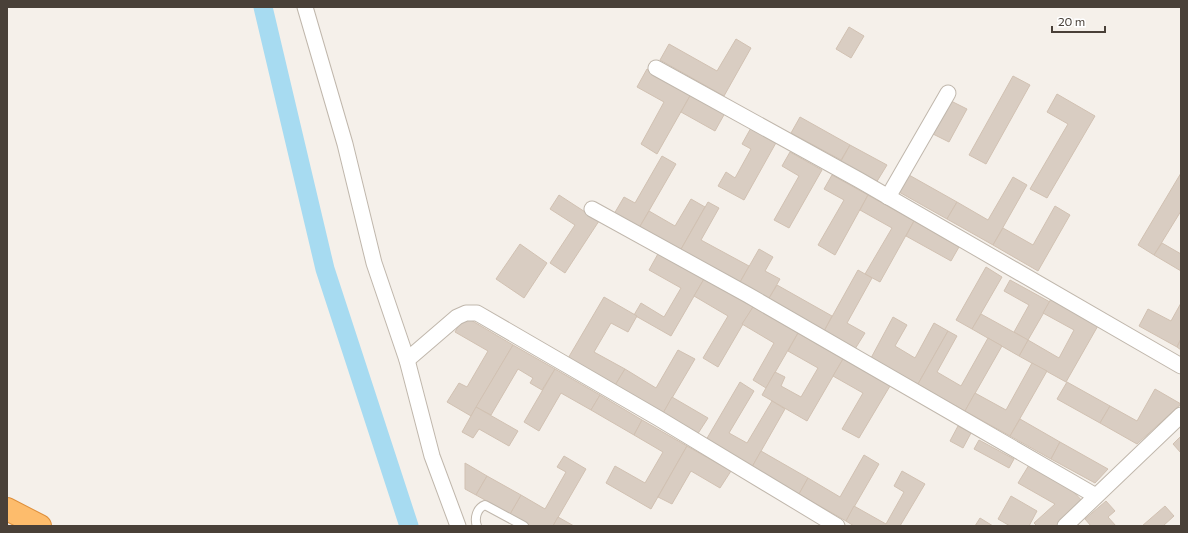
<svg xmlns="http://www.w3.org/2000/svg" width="1188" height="533" font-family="Commissioner,sans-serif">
	<rect width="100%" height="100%" fill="#f5f0ea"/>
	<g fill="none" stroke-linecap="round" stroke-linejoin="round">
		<path stroke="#a7dbf1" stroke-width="19" d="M263 7 325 269 409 526"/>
	</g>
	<g fill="#d9cdc2" stroke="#d1c1b2">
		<path d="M849 27 864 36 851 58 836 49Z"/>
		<path d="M736 39 751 48 724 96 660 60 669 44 717 71Z"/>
		<path d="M647 69 691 94 657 154 641 144 664 102 637 87Z"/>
		<path d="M1013 76 1030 85 986 164 969 155Z"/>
		<path d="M691 94 725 113 715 131 681 112Z"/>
		<path d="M1057 94 1095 116 1047 198 1030 189 1068 124 1047 112Z"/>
		<path d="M951 101 967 109 949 142 933 134Z"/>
		<path d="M800 117 850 145 841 160 791 133Z"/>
		<path d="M752 126 777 141 744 200 718 186 726 172 735 178 751 149 742 144Z"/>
		<path d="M850 145 887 165 876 183 840 163Z"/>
		<path d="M790 152 822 170 789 228 774 220 799 176 782 166Z"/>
		<path d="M662 156 676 164 639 228 614 214 624 197 635 203Z"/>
		<path d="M1181 173V211L1154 255 1138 245Z"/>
		<path d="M832 175 868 195 835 255 818 245 844 200 824 189Z"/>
		<path d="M909 175 957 202 947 219 899 192Z"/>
		<path d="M1013 177 1027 185 993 245 947 219 957 202 988 220Z"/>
		<path d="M559 195 599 221 565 273 550 263 575 225 550 209Z"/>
		<path d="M868 195 914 221 880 282 865 274 892 228 860 210Z"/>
		<path d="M691 199 705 207 680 251 639 228 649 211 675 226Z"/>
		<path d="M708 202 719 208 701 240 749 266 739 284 680 251Z"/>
		<path d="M1055 206 1070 215 1038 271 993 245 1003 228 1033 245Z"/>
		<path d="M914 221 959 247 951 261 906 236Z"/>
		<path d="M1162 243 1181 254V271L1154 255Z"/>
		<path d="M520 244 547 263 524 298 496 279Z"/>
		<path d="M759 249 773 257 765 271 780 279 768 300 739 284Z"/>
		<path d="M659 252 704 279 671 336 634 315 641 303 664 317 681 288 649 270Z"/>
		<path d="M986 267 1002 277 972 329 956 320Z"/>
		<path d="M858 270 872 278 847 323 865 333 855 349 824 331Z"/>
		<path d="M704 279 753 307 718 367 703 358 728 316 694 296Z"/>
		<path d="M1010 280 1050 302 1028 340 1014 332 1029 305 1004 291Z"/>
		<path d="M777 285 832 316 824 331 768 300Z"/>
		<path d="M604 297 637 316 628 332 611 323 594 352 625 369 614 387 567 360Z"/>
		<path d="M1052 297 1099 324 1066 382 1019 356 1028 340 1059 358 1074 330 1043 313Z"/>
		<path d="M1181 303V339L1177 347 1139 326 1148 309 1171 321Z"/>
		<path d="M753 307 798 333 766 388 753 380 774 343 742 324Z"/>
		<path d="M981 314 1028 340 1019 356 972 329Z"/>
		<path d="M464 316 513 345 471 416 447 402 459 383 467 387 488 351 455 332Z"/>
		<path d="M893 317 907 325 895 346 915 358 934 323 948 331 918 384 871 358Z"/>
		<path d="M948 331 957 336 937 372 961 386 988 338 1002 346 965 411 918 384Z"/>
		<path d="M798 333 843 359 807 421 762 395 775 372 785 377 781 386 801 397 818 368 788 351Z"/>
		<path d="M1181 339V350L1177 347Z"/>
		<path d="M513 345 555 369 542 390 530 383 533 378 518 369 491 415 476 407Z"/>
		<path d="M678 350 695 359 662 415 614 387 625 369 656 388Z"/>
		<path d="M843 359 890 386 859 438 842 429 863 393 833 376Z"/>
		<path d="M1032 363 1047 371 1010 436 965 411 975 393 1006 410Z"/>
		<path d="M555 369 600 395 591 410 561 393 539 431 524 422Z"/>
		<path d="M740 382 754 391 729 433 747 443 772 401 785 409 752 467 706 440Z"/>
		<path d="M1067 382 1110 406 1100 423 1057 399Z"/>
		<path d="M1155 389 1181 404 1137 444 1100 423 1110 406 1137 421Z"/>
		<path d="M600 395 642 420 634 435 591 410Z"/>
		<path d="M672 397 708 418 697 435 662 415Z"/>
		<path d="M476 407 518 431 509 446 479 429 473 438 462 432Z"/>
		<path d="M1020 419 1060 442 1051 459 1010 436Z"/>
		<path d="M642 420 687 446 651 509 606 483 615 466 645 483 663 452 634 435Z"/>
		<path d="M958 426 971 433 963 448 950 441Z"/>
		<path d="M1181 436V453L1173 444Z"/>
		<path d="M979 440 1014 459 1009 468 974 449Z"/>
		<path d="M1060 442 1108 469 1095 483 1051 459Z"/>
		<path d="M687 446 731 471 720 488 691 471 672 504 658 497Z"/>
		<path d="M761 451 808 478 799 494 752 467Z"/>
		<path d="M864 455 879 464 846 521 799 494 808 478 840 497Z"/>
		<path d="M564 456 586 469 553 526H530L510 514 521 495 545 509 566 472 557 467Z"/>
		<path d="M465 463 487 476 476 495 465 489Z"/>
		<path d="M1029 465 1072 490 1084 503 1058 526H1037L1034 523 1055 504 1018 483Z"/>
		<path d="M902 471 925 484 900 526H854L846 521 854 506 886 524 904 492 894 486Z"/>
		<path d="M487 476 521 495 510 514 476 495Z"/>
		<path d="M1011 496 1037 511 1029 526H1010L998 519Z"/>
		<path d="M1106 501 1115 511 1108 517 1116 526H1091L1085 519Z"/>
		<path d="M1165 506 1174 516 1163 526H1142Z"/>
		<path d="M558 517 574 526H553Z"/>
		<path d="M980 518 993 526H975Z"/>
	</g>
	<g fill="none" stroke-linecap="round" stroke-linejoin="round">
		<defs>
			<path id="lane" d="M477 526C474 518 477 508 485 505L524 526"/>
			<g id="street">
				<path d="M305 7 345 144 374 263 407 360 432 456 458 526"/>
				<path d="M656 68 859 180 1181 366"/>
				<path d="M888 197 948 93"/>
				<path d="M592 209 748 295 1096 496"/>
				<path d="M407 360 457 317 466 313H477L658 418 837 526"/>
				<path d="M1065 526 1181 415"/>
			</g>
			<path id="highway" d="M7 509 40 526"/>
		</defs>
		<use href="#lane" stroke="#c0b7ac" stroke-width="10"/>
		<use href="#street" stroke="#c0b7ac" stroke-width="17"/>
		<use href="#highway" stroke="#de8f3b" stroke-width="24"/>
		<use href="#lane" stroke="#fff" stroke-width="8"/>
		<use href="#street" stroke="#fff" stroke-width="15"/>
		<use href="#highway" stroke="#fdbc6c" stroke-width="22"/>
	</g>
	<rect width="1188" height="533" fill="none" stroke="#494038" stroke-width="16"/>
	<path d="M1052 26v6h53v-6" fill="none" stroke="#494038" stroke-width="2"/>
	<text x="1058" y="26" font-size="12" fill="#494038" stroke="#ffffff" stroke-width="3" paint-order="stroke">20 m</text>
</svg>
